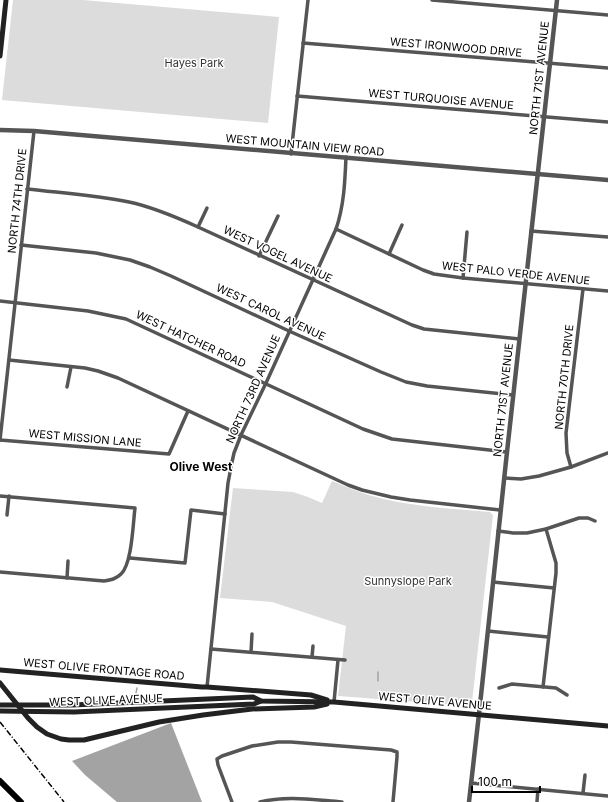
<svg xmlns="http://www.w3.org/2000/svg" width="608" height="802" font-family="Inter,sans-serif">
	<rect width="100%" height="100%" fill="#fff"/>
	<g fill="#dcdcdc">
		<path d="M13 0H83L279 17 268 123 2 100Z"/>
		<path d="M332 481C349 488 366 495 384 499 418 507 455 509 490 512L493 515 472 702 470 706 338 696 346 626 272 602 220 598 233 488 293 492 308 497 322 503Z"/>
	</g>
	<path fill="#a3a3a3" d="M171 723 202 802H117L85 775 72 761Z"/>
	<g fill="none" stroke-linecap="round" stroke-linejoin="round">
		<g stroke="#a3a3a3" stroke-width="1.5">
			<path d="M378 672V681"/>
			<path d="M136 693 137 688"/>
		</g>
		<g stroke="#555" stroke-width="3.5">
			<path d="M432 0 608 15"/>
			<path d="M303 43 608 68"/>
			<path d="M297 96 608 122"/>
			<path d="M291 154 308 0"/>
			<path d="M27 189C61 193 95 195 129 202 153 207 176 217 198 227L412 325 424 329 519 339"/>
			<path d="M198 227 207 208"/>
			<path d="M336 229 423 270 434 274 463 278 608 291"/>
			<path d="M531 231 608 237"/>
			<path d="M21 245 96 253 130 260 150 267 171 276 289 331 381 372 406 382 427 386 513 395"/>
			<path d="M389 254 402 225"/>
			<path d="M259 256 278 216"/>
			<path d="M463 278 467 232"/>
			<path d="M0 301 88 311 126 319 363 429 392 439 507 452"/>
			<path d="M9 360 85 368 98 371 118 378 307 466 348 485 362 490 391 497 410 500 500 510"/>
			<path d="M67 387 71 367"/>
			<path d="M0 440 34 131"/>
			<path d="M0 440 169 454 188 411"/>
			<path d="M571 467 567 453 566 433 583 289"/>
			<path d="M504 478 521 479 539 476 571 467 608 453"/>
			<path d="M0 496 135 508C133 523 132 564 121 574 116 579 111 580 104 581L0 572"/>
			<path d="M7 515 9 496"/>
			<path d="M498 531 513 533H527L546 529 579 518H588L595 521"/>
			<path d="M130 558 185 563 191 510 225 514"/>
			<path d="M67 578 68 561"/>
			<path d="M493 582 554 588"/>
			<path d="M488 631 548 637"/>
			<path d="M211 649 345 660"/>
			<path d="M251 652 252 634"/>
			<path d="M312 657 313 646"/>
			<path d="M207 687 228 483 232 462 234 453 241 435 266 383 336 229C344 206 345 181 346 157"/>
			<path d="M543 687 556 573V563L546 529"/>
			<path d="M499 688 512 684 556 688 567 695"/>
			<path d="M334 702 338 660"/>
			<path d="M471 783 608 796"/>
			<path d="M583 793 585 775"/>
			<path d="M232 802 218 765 217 759 222 756 252 746 278 742H291L391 750 397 752V757L393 802"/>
			<path d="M260 802C287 795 315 800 342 802"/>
			<path d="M537 802 538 789"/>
		</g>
		<g stroke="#555" stroke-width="4.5">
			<path d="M0 130 34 131 608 180"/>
			<path d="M469 802 480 705 507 452 557 0"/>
		</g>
		<g stroke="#222" stroke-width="5">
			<path d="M0 56 6 0"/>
			<path d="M0 670 202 687H207L311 695 327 700"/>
			<path d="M0 683 28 718 37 727 47 734 61 739 69 740H84L159 722 203 715 252 709 314 707 327 704"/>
			<path d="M0 705H72L253 697 261 701 334 702 608 726"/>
			<path d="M0 711 74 712 254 704 261 701"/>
		</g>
		<path stroke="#000" stroke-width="6" d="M0 781 21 802"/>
		<path stroke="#000" stroke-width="1.5" stroke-dasharray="6 2 1 2" stroke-linecap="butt" d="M0 722 64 802"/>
	</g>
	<g text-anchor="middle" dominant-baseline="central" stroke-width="3" stroke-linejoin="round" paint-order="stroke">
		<g font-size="11" fill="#000" stroke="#fff">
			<text transform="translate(456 47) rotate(5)">WEST IRONWOOD DRIVE</text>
			<text transform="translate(539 78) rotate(-84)">NORTH 71ST AVENUE</text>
			<text transform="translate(441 99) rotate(5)">WEST TURQUOISE AVENUE</text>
			<text transform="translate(305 145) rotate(5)">WEST MOUNTAIN VIEW ROAD</text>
			<text transform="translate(17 201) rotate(-84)">NORTH 74TH DRIVE</text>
			<text transform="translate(278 254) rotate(25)">WEST VOGEL AVENUE</text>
			<text transform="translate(516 273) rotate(6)">WEST PALO VERDE AVENUE</text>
			<text transform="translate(271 312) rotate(25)">WEST CAROL AVENUE</text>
			<text transform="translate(191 339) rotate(25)">WEST HATCHER ROAD</text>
			<text transform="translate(564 377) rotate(-84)">NORTH 70TH DRIVE</text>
			<text transform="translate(253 389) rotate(-66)">NORTH 73RD AVENUE</text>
			<text transform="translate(503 400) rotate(-84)">NORTH 71ST AVENUE</text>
			<text transform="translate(85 438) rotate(5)">WEST MISSION LANE</text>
			<text transform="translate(104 669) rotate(5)">WEST OLIVE FRONTAGE ROAD</text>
			<text transform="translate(106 700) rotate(-2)">WEST OLIVE AVENUE</text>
			<text transform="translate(435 701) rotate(5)">WEST OLIVE AVENUE</text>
		</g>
		<g font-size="11" fill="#333" stroke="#fff">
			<text x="194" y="63">Hayes Park</text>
			<text x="408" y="581">Sunnyslope Park</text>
		</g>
		<g font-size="12" font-weight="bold" fill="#000" stroke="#fff">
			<text x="201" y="466">Olive West</text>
		</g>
	</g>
	<path d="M472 786v6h68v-6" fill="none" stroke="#000000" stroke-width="2"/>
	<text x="478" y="786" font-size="12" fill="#000000" stroke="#ffffff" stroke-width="3" paint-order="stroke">100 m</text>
</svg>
